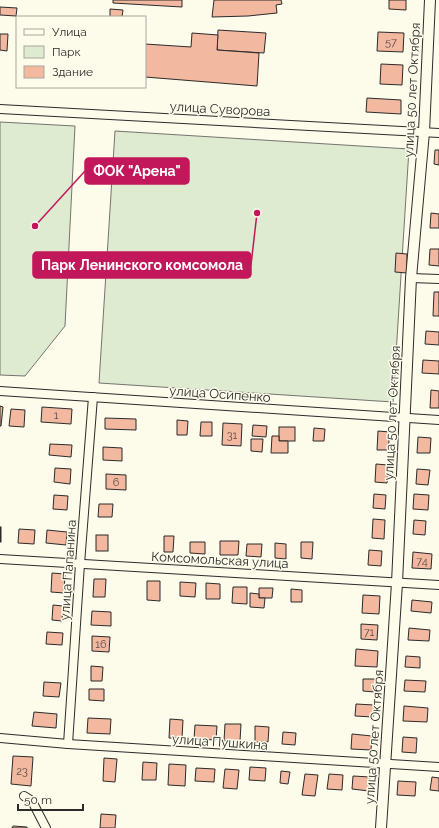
<svg xmlns="http://www.w3.org/2000/svg" width="439" height="828" font-family="Raleway,sans-serif">
	<rect width="100%" height="100%" fill="#fdfbea"/>
	<g fill="#deebd1" stroke="#74746e">
		<path d="M0 122 75 126 65 326 25 376 0 375Z"/>
		<path d="M115 131 409 149 393 402 99 383Z"/>
	</g>
	<g fill="#f2b8a0" stroke="#2b2b2b">
		<path d="M113 0H182V7L113 3Z"/>
		<path d="M214 0H281L282 4 276 5 277 13 248 16 212 17Z"/>
		<path d="M389 0H406V10L389 9Z"/>
		<path d="M0 7 17 8 16 16 0 15Z"/>
		<path d="M110 9 123 10 122 17H110Z"/>
		<path d="M218 30 266 33 264 53 217 50Z"/>
		<path d="M378 32 404 33 403 52 377 51Z"/>
		<path d="M192 33 218 35 217 50 259 53 257 86 145 77V44L191 47Z"/>
		<path d="M0 34H8L7 51 0 50Z"/>
		<path d="M381 64 403 65 402 85 380 84Z"/>
		<path d="M367 98 401 100V114L366 112Z"/>
		<path d="M435 150H439V165L434 164Z"/>
		<path d="M431 213 439 214V228H430Z"/>
		<path d="M430 249H439V266L429 265Z"/>
		<path d="M396 253 407 254V273L395 272Z"/>
		<path d="M434 292H439V316H433Z"/>
		<path d="M426 331 439 332V345L425 344Z"/>
		<path d="M423 360 439 361V374L422 373Z"/>
		<path d="M431 390 439 391V408H430Z"/>
		<path d="M0 406 3 407 1 426H0Z"/>
		<path d="M42 407 72 409 71 424 41 422Z"/>
		<path d="M11 409 25 410 24 427 9 426Z"/>
		<path d="M105 418 136 419V430L105 429Z"/>
		<path d="M177 420 188 421 187 435H177Z"/>
		<path d="M201 422H212V436H200Z"/>
		<path d="M223 423 242 424 241 446 222 445Z"/>
		<path d="M253 425 267 426 266 437 252 436Z"/>
		<rect x="279" y="427" width="16" height="14"/>
		<path d="M314 428 325 429 324 441H313Z"/>
		<path d="M378 431 390 432 388 450H377Z"/>
		<path d="M272 436H279V441H288V453H271Z"/>
		<path d="M418 437 431 438 430 453H417Z"/>
		<path d="M251 439H263L262 452 251 451Z"/>
		<path d="M50 444 72 445 71 457 49 455Z"/>
		<path d="M103 447 122 448V461L103 460Z"/>
		<path d="M376 464 388 465 387 483 375 482Z"/>
		<path d="M55 468 71 469 70 484 54 482Z"/>
		<path d="M417 469 430 470 428 485 416 484Z"/>
		<path d="M106 474 126 475V490L106 489Z"/>
		<path d="M374 494 386 495 385 509 373 508Z"/>
		<path d="M414 494 429 495 428 510 413 509Z"/>
		<path d="M54 495 68 496 67 510 53 509Z"/>
		<path d="M99 504H113L112 517H98Z"/>
		<path d="M373 519 385 520 384 539 372 538Z"/>
		<path d="M414 520 426 521 425 535 413 534Z"/>
		<rect x="0" y="527" width="1" height="15"/>
		<path d="M19 529 35 530 34 544 18 543Z"/>
		<path d="M47 530 67 532 66 545 46 543Z"/>
		<rect x="96" y="535" width="12" height="16"/>
		<path d="M164 536H174L173 552H164Z"/>
		<path d="M220 541H239L238 555H220Z"/>
		<path d="M190 542H205V554L190 553Z"/>
		<path d="M301 542H313L312 559 301 558Z"/>
		<path d="M275 543 286 544V559L275 558Z"/>
		<path d="M247 544H262L261 557 246 556Z"/>
		<path d="M369 550 382 551 381 566 368 565Z"/>
		<path d="M413 552 432 554 431 569 412 568Z"/>
		<path d="M52 573 65 574 64 593 51 592Z"/>
		<path d="M94 579H106L105 597H93Z"/>
		<path d="M147 581H160V601L147 600Z"/>
		<path d="M180 582 196 583 195 597 180 596Z"/>
		<path d="M206 583 220 584V599H206Z"/>
		<path d="M233 587H247V604L232 603Z"/>
		<path d="M259 588H273L272 598H259Z"/>
		<path d="M291 589 302 590V602H291Z"/>
		<path d="M250 593 259 594V598H265L264 608 250 607Z"/>
		<path d="M363 595 380 596 379 614 362 613Z"/>
		<path d="M412 600 432 602 431 613 411 611Z"/>
		<path d="M53 605 63 606 62 621 52 620Z"/>
		<path d="M92 611 111 612V626L91 625Z"/>
		<path d="M361 624 378 625 377 640 361 639Z"/>
		<path d="M409 628 430 630 429 641 408 640Z"/>
		<path d="M47 632 63 633 62 645 46 644Z"/>
		<path d="M92 636 110 637 109 652 92 651Z"/>
		<path d="M356 649 378 651 377 667 355 666Z"/>
		<path d="M406 656 420 657V668L405 667Z"/>
		<path d="M91 666 103 667 102 681H91Z"/>
		<path d="M363 679H376L375 692 363 691Z"/>
		<path d="M405 680 426 681 425 692 404 691Z"/>
		<path d="M44 682 61 683 59 697 43 696Z"/>
		<path d="M89 689H104V701L89 700Z"/>
		<path d="M356 704 374 705 373 717 355 716Z"/>
		<path d="M404 706 428 708 427 722 403 721Z"/>
		<path d="M34 712 57 714 56 728 32 726Z"/>
		<path d="M88 718 111 719 110 734 87 733Z"/>
		<path d="M170 719 183 720 182 738H169Z"/>
		<path d="M225 724H241L240 741H224Z"/>
		<path d="M195 725 217 726 216 740 194 739Z"/>
		<path d="M255 726 269 727 268 742H255Z"/>
		<path d="M283 732 296 733 295 745 282 744Z"/>
		<path d="M352 734 372 736 371 750 351 749Z"/>
		<path d="M403 737 417 738 416 753 402 752Z"/>
		<path d="M13 756 33 757 31 786 11 784Z"/>
		<path d="M104 758 117 759 115 782 103 781Z"/>
		<path d="M143 762 157 763 156 780H142Z"/>
		<path d="M169 764 186 765 185 786 168 785Z"/>
		<path d="M250 767 266 768 265 781 249 780Z"/>
		<path d="M196 768 215 769 214 782 195 781Z"/>
		<path d="M225 769 239 770 237 789 223 788Z"/>
		<path d="M281 771 290 772 288 784 280 783Z"/>
		<path d="M305 774 318 775 315 796 302 795Z"/>
		<path d="M329 774 343 775 342 790 327 789Z"/>
		<path d="M353 776 370 777 369 791 352 789Z"/>
		<path d="M432 777 439 778V791L430 790Z"/>
		<path d="M398 781 416 782 415 796 397 795Z"/>
		<path d="M101 814 116 815 115 828H100Z"/>
		<path d="M13 826 27 827V828H12Z"/>
	</g>
	<g fill="none" stroke-linecap="round" stroke-linejoin="round">
		<defs>
			<g id="minor">
				<path d="M0 109 439 133"/>
				<path d="M411 278 439 279"/>
				<path d="M0 391 439 420"/>
				<path d="M0 559 439 585"/>
				<path d="M0 738 68 744 439 767"/>
				<path d="M68 744 80 564 93 397"/>
				<path d="M24 796 32 801 46 828"/>
			</g>
			<path id="tertiary" d="M381 828 397 583 411 278 424 132 430 0"/>
		</defs>
		<use href="#minor" stroke="#2b2b2b" stroke-width="10"/>
		<use href="#tertiary" stroke="#2b2b2b" stroke-width="12"/>
		<use href="#minor" stroke="#fdfbea" stroke-width="8"/>
		<use href="#tertiary" stroke="#fdfbea" stroke-width="10"/>
	</g>
	<g text-anchor="middle" dominant-baseline="central" stroke-width="3" stroke-linejoin="round" paint-order="stroke">
		<g font-size="11" fill="#5d4e48">
			<text x="391" y="42">57</text>
			<text x="56" y="415">1</text>
			<text x="232" y="435">31</text>
			<text x="116" y="482">6</text>
			<text x="422" y="561">74</text>
			<text x="369" y="632">71</text>
			<text x="101" y="644">16</text>
			<text x="22" y="771">23</text>
		</g>
		<g font-size="13" fill="#2b2b2b" stroke="#fdfbea">
			<text transform="translate(412 90) rotate(-87)">улица 50 лет Октября</text>
			<text transform="translate(220 109) rotate(3)">улица Суворова</text>
			<text transform="translate(220 394) rotate(4)">улица Осипенко</text>
			<text transform="translate(392 413) rotate(-87)">улица 50 лет Октября</text>
			<text transform="translate(220 560) rotate(3)">Комсомольская улица</text>
			<text transform="translate(68 570) rotate(-86)">улица Папанина</text>
			<text transform="translate(374 737) rotate(-86)">улица 50 лет Октября</text>
			<text transform="translate(220 742) rotate(4)">улица Пушкина</text>
		</g>
	</g>
	<path fill="none" stroke="#c2185b" stroke-width="1.5" d="M35 226L85 171M257 213L251 265"/>
	<g fill="#c2185b" stroke="#fdfbea" stroke-width="1.5">
		<circle cx="35" cy="226" r="4"/>
		<circle cx="257" cy="213" r="4"/>
	</g>
	<g fill="#c2185b" stroke="#c2185b" stroke-width="1.5">
		<rect x="85" y="158" width="104" height="26" rx="4"/>
		<rect x="33" y="252" width="218" height="26" rx="4"/>
	</g>
	<g font-size="14" text-anchor="middle" font-weight="bold" fill="#fff">
		<text x="137" y="176">ФОК "Арена"</text>
		<text x="142" y="270">Парк Ленинского комсомола</text>
	</g>
	<rect x="16" y="16" width="130" height="72" fill="#fdfbea" stroke="#a9a89e"/>
	<rect x="24" y="29" width="20" height="6" fill="#fdfbea" stroke="#a9a89e"/>
	<text x="52" y="36" font-size="12" fill="#2b2b2b">Улица</text>
	<rect x="24" y="46" width="20" height="12" fill="#deebd1" stroke="#a9a89e"/>
	<text x="52" y="56" font-size="12" fill="#2b2b2b">Парк</text>
	<rect x="24" y="66" width="20" height="12" fill="#f2b8a0" stroke="#a9a89e"/>
	<text x="52" y="76" font-size="12" fill="#2b2b2b">Здание</text>
	<path d="M18 804v6h65v-6" fill="none" stroke="#2b2b2b" stroke-width="2"/>
	<text x="24" y="804" font-size="12" fill="#2b2b2b" stroke="#fdfbea" stroke-width="3" paint-order="stroke">50 m</text>
</svg>
